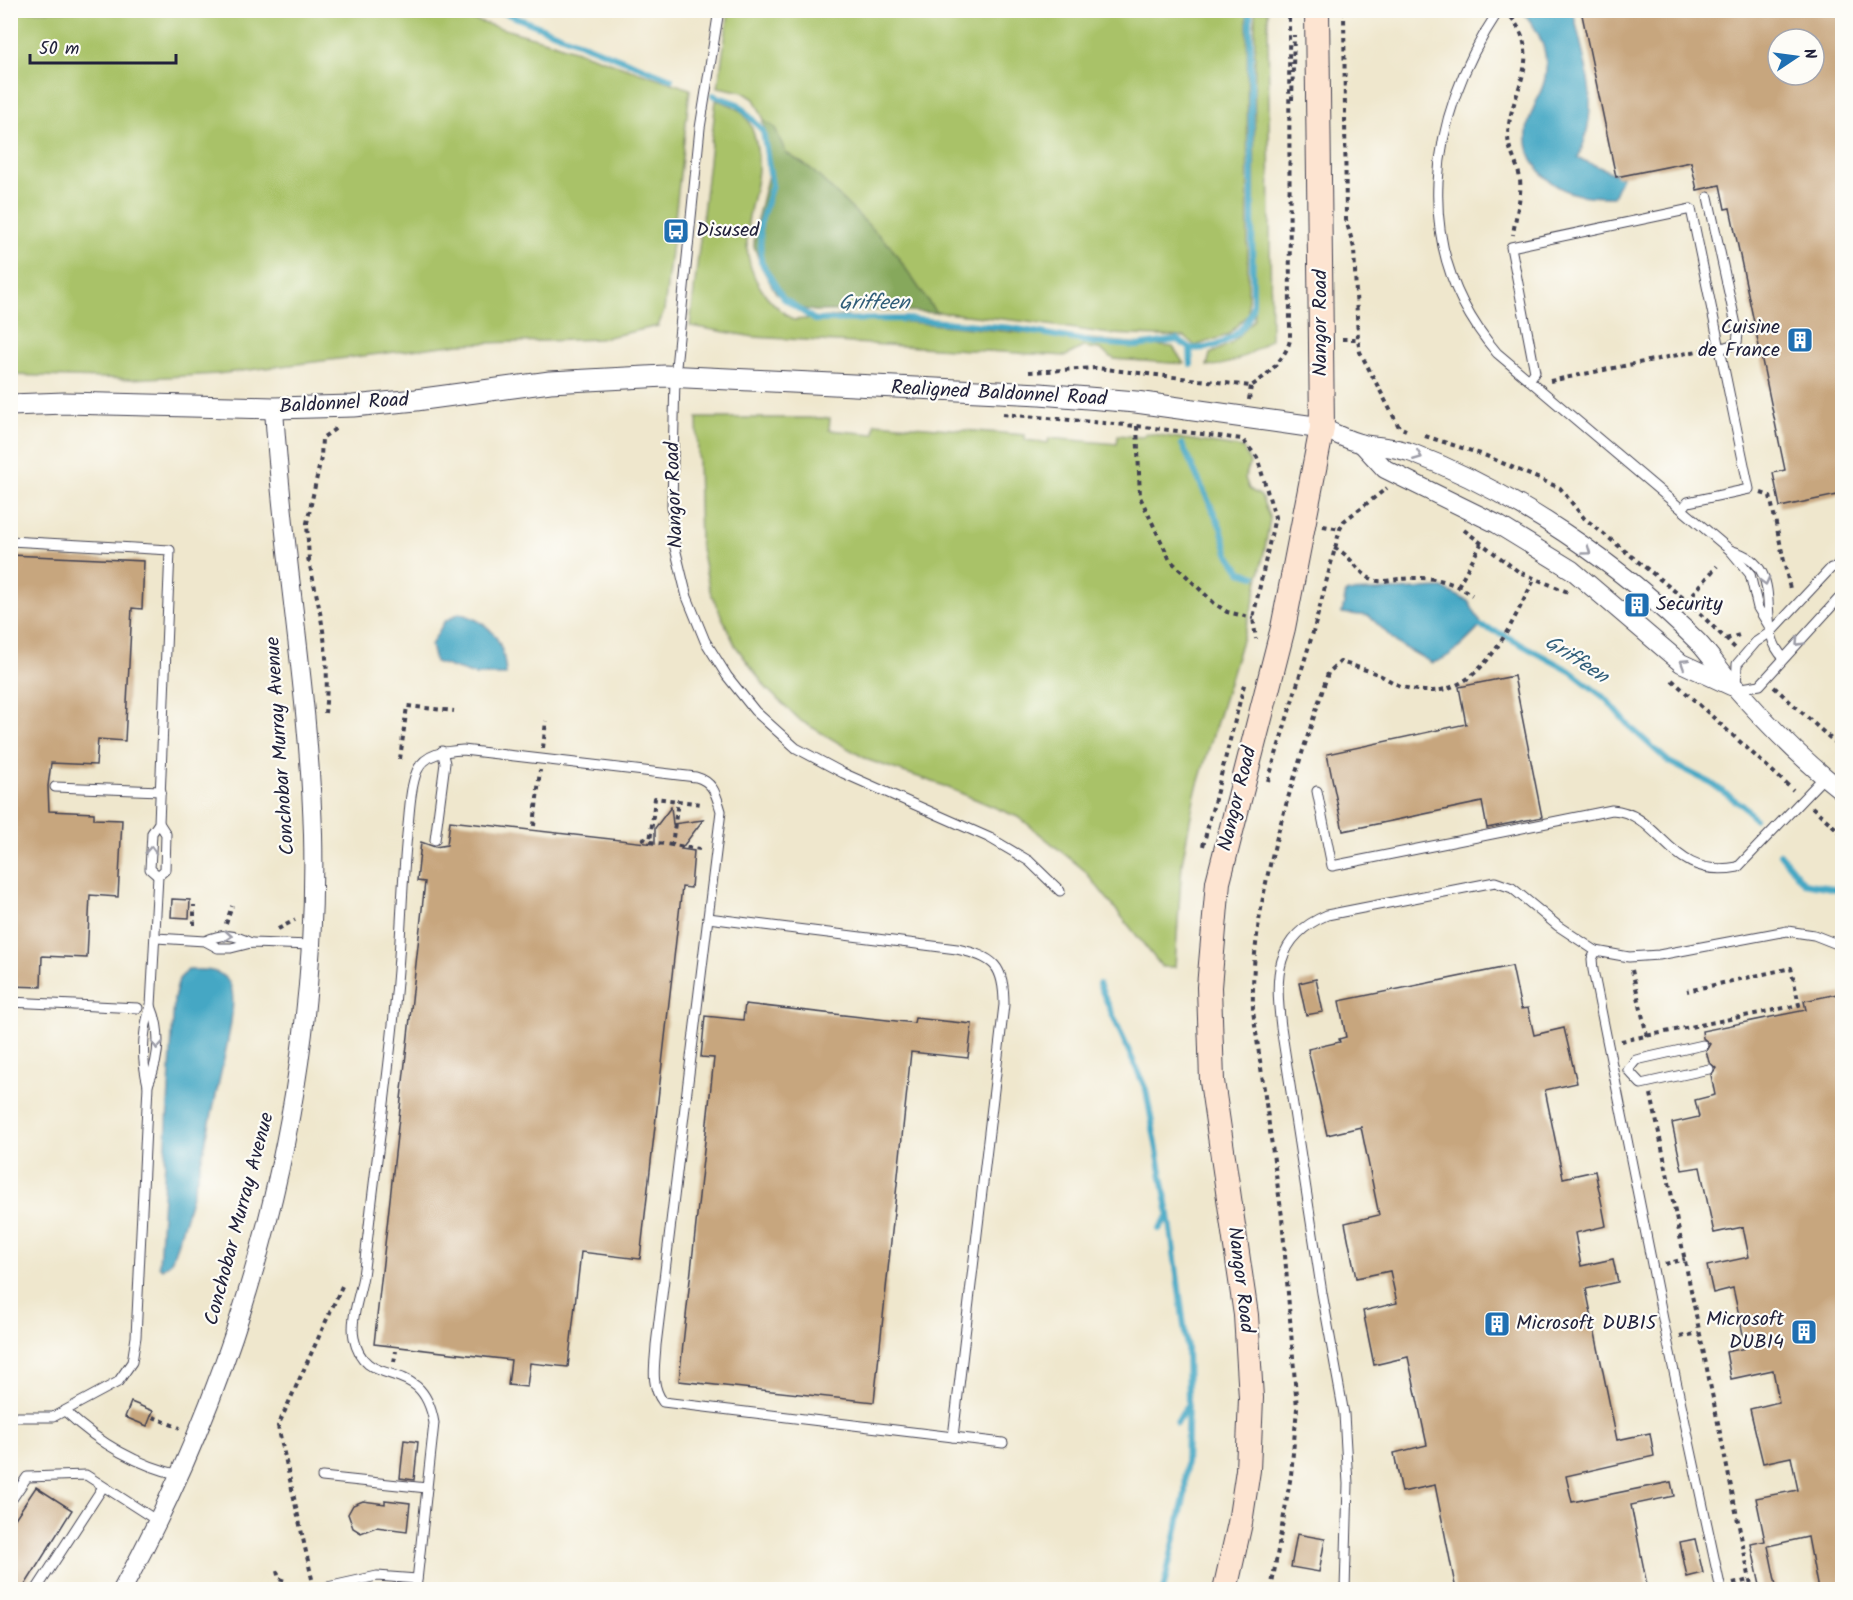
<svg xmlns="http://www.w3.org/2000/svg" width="1853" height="1600" font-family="Kalam,sans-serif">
	<rect width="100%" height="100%" fill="#fdfcf7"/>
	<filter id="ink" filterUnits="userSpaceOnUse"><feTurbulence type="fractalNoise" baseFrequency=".0167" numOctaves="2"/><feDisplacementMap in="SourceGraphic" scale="12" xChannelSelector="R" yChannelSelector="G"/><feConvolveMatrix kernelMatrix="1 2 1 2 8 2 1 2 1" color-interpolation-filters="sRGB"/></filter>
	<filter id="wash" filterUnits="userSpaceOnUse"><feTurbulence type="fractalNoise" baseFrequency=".008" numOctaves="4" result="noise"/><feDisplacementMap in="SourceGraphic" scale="24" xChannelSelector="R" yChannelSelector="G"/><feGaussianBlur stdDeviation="1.35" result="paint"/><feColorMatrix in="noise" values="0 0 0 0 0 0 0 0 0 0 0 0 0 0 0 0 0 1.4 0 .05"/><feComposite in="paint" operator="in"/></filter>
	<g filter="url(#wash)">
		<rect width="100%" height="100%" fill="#efe7cd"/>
		<g fill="#a9c268" stroke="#667252" stroke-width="1.5">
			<path d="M10 11H441L550 42 690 89 664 311 658 326 599 339 460 344 217 374 132 379 11 375Z"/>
			<path d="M729 11H1247L1248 314 1228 335 1195 346 1185 337 1110 334 1021 321 928 311 781 155 754 99 743 92 718 87Z"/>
			<path d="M1255 11H1268L1271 339C1253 353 1230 367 1207 366L1210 354 1232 343 1254 319Z"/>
			<path d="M716 100C738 106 748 113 754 135 767 181 745 202 747 244 748 279 767 301 793 320L843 316 1173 347 1184 364 1114 359 1099 349 1083 347 1066 356 754 337 690 326Z"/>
			<path d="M697 418H830L829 430 874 434 875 423 1025 435V440L1048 443 1049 438 1117 444 1118 435 1142 437 1146 433 1243 448 1250 463 1245 478 1249 489 1261 496 1270 519 1265 548 1253 604 1195 794 1182 863 1175 967H1162L1084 870 1020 818 939 784 868 760 801 721 767 689 735 645 710 591 700 544Z"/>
		</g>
		<path fill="#86a85c" stroke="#54654c" stroke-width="1.5" d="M763 120 775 128 786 153 810 168 891 247 936 313 890 310 815 311 792 307 776 293 761 266 754 246 755 228 768 175Z"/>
		<g fill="#44a7c4" stroke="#336480" stroke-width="1.5">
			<path d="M1522 11H1573C1585 64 1602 105 1578 158L1622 177 1613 197C1601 197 1587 197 1576 194 1544 185 1519 156 1529 121 1533 106 1542 93 1545 78 1550 52 1538 29 1522 11Z"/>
			<path d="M1442 588 1468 601 1482 625C1468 639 1452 658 1432 663L1398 644 1369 616 1342 613 1346 592Z"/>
			<path d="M459 613C493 623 504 641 506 675H475L435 662 431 645 444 622Z"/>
			<path d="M188 970C206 969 228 969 232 991 236 1012 223 1063 218 1086 205 1146 192 1204 171 1262L162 1269 159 1266 174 999 179 979Z"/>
		</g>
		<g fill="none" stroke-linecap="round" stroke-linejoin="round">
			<g stroke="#44a7c4" stroke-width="6">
				<path d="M497 10 671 79"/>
				<path d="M713 95 738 104 763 131 772 185 760 225 761 262 783 298 815 320 907 319 1012 328 1096 343 1137 346 1177 340 1190 348 1191 364"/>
				<path d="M1190 348C1218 352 1248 333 1253 304L1250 10"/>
				<path d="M1182 444 1221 528 1228 553 1241 572 1255 576"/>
				<path d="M1475 624 1502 634 1570 671 1606 699 1630 727 1669 762 1711 783 1746 808 1754 819"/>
				<path d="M1780 854 1804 883 1836 889 1842 886"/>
				<path d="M1099 984 1146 1090 1169 1215 1187 1348 1188 1403 1185 1494 1163 1590"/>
				<path d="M1159 1229 1169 1215"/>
				<path d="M1177 1423 1187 1405"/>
			</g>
		</g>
		<g id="blocks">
			<g fill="#c7a67e" fill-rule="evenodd">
				<path d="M1581 10H1842V494L1780 507 1773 473 1785 470 1730 208 1725 209 1720 185 1697 190 1691 162 1616 177ZM1778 39H1814V75H1778Z"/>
				<path d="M10 555 144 561 142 609 132 608 125 741 98 739 96 765 51 763 48 786 49 811 94 813V819L122 820 118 897 90 895 87 958 42 956 41 987 10 986Z"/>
				<path d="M1514 676 1542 817 1487 828 1482 802 1343 831 1327 754 1466 724 1459 687Z"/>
				<path d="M671 807 673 824 703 820 681 849 694 851 691 888 682 887 640 1259 581 1252 568 1367 530 1363 527 1387 508 1385 511 1360 374 1344 425 882 417 881 421 842 435 847 447 845 450 821 655 844V828Z"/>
				<path d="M172 899 190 900 189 918 171 917Z"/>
				<path d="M1512 966 1521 1009 1528 1008 1534 1035 1564 1028 1577 1083 1545 1090 1563 1178 1595 1171 1603 1210 1606 1226 1575 1233 1581 1266 1613 1259 1618 1282 1586 1289 1617 1440 1650 1433 1654 1456 1566 1476 1572 1502 1671 1482 1674 1496 1631 1505 1648 1590H1456L1435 1485 1402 1492 1397 1468 1394 1453 1427 1445 1408 1357 1374 1365 1371 1350 1363 1311 1397 1303 1390 1271 1356 1278 1345 1223 1379 1215 1361 1127 1327 1135 1308 1049 1340 1042 1339 1039 1346 1037 1339 1001Z"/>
				<path d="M1316 979 1323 1012 1306 1015 1299 983Z"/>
				<path d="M1842 993V1590H1818L1808 1537 1768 1546 1777 1590H1761L1751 1544 1765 1541 1756 1498 1798 1490 1791 1457 1763 1463 1750 1409 1779 1402 1773 1370 1731 1379 1726 1352 1746 1348 1733 1288 1713 1293 1707 1266 1749 1257 1743 1227 1714 1233 1700 1167 1682 1170 1672 1123 1699 1117 1695 1100 1715 1095 1711 1075 1716 1068 1709 1062 1706 1051 1710 1044 1703 1038 1702 1031 1806 1010 1804 1001Z"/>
				<path d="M745 1004 914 1023 915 1018 972 1024 968 1058 911 1052 874 1402 679 1381 714 1058 701 1057 705 1016 743 1020Z"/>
				<path d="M131 1402 153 1411 147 1426 125 1417Z"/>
				<path d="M404 1440 418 1442 414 1480 400 1478Z"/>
				<path d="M36 1487 72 1510 22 1590H10V1526Z"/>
				<path d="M385 1500 410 1503 407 1531 376 1527 361 1533 353 1528 348 1514 353 1505 363 1501 385 1504Z"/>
				<path d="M1297 1534 1325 1539 1319 1572 1291 1567Z"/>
				<path d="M1695 1539 1703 1573 1687 1577 1680 1542Z"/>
			</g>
		</g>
	</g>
	<g filter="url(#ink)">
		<use href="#blocks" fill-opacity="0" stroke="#414051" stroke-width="1.5"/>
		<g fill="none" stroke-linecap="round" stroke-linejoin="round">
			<defs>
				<g id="service">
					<path d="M719 10 700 128 675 377 672 505 675 548 687 597 705 641 727 676 755 711 796 748 843 773 990 838 1029 861 1060 891"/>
					<path d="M1499 10C1428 117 1408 249 1497 353L1730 550 1750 574 1758 608 1772 631"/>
					<path d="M1708 197 1738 334 1737 343 1720 349"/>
					<path d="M1529 380 1535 372 1511 247 1691 209 1749 489 1688 502 1682 509"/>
					<path d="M10 541 170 550 159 823 152 833 150 869 158 876"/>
					<path d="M1730 550C1792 566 1751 627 1784 658"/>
					<path d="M1842 565 1831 568 1772 631 1756 642 1737 664 1736 689 1760 685 1842 595"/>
					<path d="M55 787 161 791"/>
					<path d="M1317 791 1332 866 1612 810C1662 813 1668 881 1738 867L1824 777"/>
					<path d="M435 840 445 763 442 751"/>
					<path d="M708 918 957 949C994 957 1004 965 1004 1005L953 1437"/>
					<path d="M156 938 205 941 218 948H231L251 943 312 945"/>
					<path d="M205 941C223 933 234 934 251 943"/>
					<path d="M1596 951 1629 957 1659 955 1787 931 1814 935 1842 946"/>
					<path d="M10 1002 138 1008"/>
					<path d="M1703 1045 1636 1060 1628 1070 1641 1084 1709 1069"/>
					<path d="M148 1085C159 1059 162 1032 151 1006"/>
					<path d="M66 1412C99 1443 136 1465 180 1475"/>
					<path d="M10 1417H53L118 1382 132 1362 136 1337 148 1085C141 1058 142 1032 151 1006L158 876 165 870 166 834 159 823"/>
					<path d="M322 1477 427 1488"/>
					<path d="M10 1502 27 1477 86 1475 159 1522"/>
					<path d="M36 1590 103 1487"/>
					<path d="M314 1590 377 1576 417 1579"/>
					<path d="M416 1590 434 1423C422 1352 365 1394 354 1338 350 1319 360 1295 363 1276 365 1262 366 1249 368 1235 378 1143 393 1049 399 956 402 912 403 869 408 825 410 808 410 788 417 771 425 753 446 751 463 750L696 777C714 782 716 795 721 811L656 1345C655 1365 650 1385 663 1402L1003 1443"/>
					<path d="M1345 1590 1348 1484 1344 1414 1322 1293 1281 1027C1275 977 1274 937 1327 915L1495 882 1512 888 1558 926 1596 951 1592 959 1593 970 1667 1339 1721 1590"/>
				</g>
				<g id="minor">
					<path d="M1322 428C1335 433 1350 442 1364 444 1381 447 1396 447 1412 453 1516 493 1619 563 1698 642 1711 656 1722 673 1735 687 1767 724 1804 761 1842 791"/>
					<path d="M1362 444 1385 469 1497 524 1572 570 1681 663 1731 686"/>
					<path d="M122 1590C247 1362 319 1094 313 834 309 691 282 550 274 408"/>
				</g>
				<path id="tertiary" d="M10 405 65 403 274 408 353 406 416 400 550 382 665 376 1040 394 1136 402 1322 428"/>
				<path id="secondary" d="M1225 1590 1240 1523 1248 1470 1251 1398 1246 1315 1212 1081 1209 987 1218 882 1283 628 1322 428 1317 10"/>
			</defs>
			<use href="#service" stroke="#414051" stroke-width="11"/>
			<use href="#minor" stroke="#414051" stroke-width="20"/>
			<use href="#tertiary" stroke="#414051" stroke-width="23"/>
			<use href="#secondary" stroke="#414051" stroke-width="26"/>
			<g stroke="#414051" stroke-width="4" stroke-dasharray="4.5 4.5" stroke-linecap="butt">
				<path d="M1344 10 1346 220 1354 248 1358 339 1360 352 1399 427 1406 430"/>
				<path d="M1511 17C1545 59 1508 95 1508 136 1508 152 1519 165 1520 180 1522 197 1515 218 1513 235"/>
				<path d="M1292 100 1294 35"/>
				<path d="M1342 339H1358"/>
				<path d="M1029 372 1096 368 1251 386C1266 377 1286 358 1290 340L1289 10"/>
				<path d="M1550 381 1707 349"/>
				<path d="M1249 400 1251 386"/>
				<path d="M1003 414 1137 426 1242 439 1257 457 1275 517 1253 618 1256 639"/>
				<path d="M1137 426 1140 497 1170 560 1214 603 1227 612 1253 618"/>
				<path d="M1425 436 1484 455 1560 488 1584 518 1687 601 1735 648"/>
				<path d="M1761 493 1770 496 1790 589"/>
				<path d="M1323 526 1340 529"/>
				<path d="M1464 530 1519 572 1568 592"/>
				<path d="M1334 548C1353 555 1359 578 1378 581 1385 582 1394 579 1401 579 1429 576 1449 579 1472 595"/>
				<path d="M308 558C321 612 331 657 325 713"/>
				<path d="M309 560 307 523 321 458 322 438 338 427"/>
				<path d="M1458 586 1481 544"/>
				<path d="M1687 601 1717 566"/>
				<path d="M1726 639 1743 634"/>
				<path d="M1672 680 1793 790"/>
				<path d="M1774 687 1842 749"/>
				<path d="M543 748 546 721"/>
				<path d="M400 759 407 706 454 711"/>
				<path d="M1268 781 1314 629 1340 529 1344 521 1387 488"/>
				<path d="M1812 807 1842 834"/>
				<path d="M534 826 540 770"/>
				<path d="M642 838 650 842"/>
				<path d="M672 845 650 842 655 798 678 801"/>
				<path d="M1203 846 1245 681"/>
				<path d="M700 849 672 845 678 801 702 804"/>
				<path d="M226 924 232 906"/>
				<path d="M194 925V905"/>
				<path d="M278 929 295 920"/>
				<path d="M1632 970 1647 1036"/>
				<path d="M1621 1041 1799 1005 1791 968 1687 991"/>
				<path d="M1651 1094 1752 1590"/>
				<path d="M1665 1264 1685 1259"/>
				<path d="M1680 1337 1699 1333"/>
				<path d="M394 1362 396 1351"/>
				<path d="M153 1417 180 1428"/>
				<path d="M277 1571 279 1579 285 1581"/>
				<path d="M312 1579 278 1426 343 1284"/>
				<path d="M1733 1584 1749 1580"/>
				<path d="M1271 1590 1291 1475 1297 1408 1282 1217 1253 1011C1250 894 1293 784 1328 673L1340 662C1351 665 1363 669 1375 673 1385 677 1394 684 1404 687 1478 710 1508 629 1535 578"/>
			</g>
			<use href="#service" stroke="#fff" stroke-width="9"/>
			<use href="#minor" stroke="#fff" stroke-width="18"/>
			<use href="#tertiary" stroke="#fff" stroke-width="21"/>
			<use href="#secondary" stroke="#fde4d1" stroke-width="24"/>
		</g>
		<defs><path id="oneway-chevron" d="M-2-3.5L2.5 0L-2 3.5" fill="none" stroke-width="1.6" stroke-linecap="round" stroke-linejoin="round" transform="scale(1.5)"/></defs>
		<g stroke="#9c9ca7">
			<use href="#oneway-chevron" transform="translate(1418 456) rotate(22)"/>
			<use href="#oneway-chevron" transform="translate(1587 551) rotate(36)"/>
			<use href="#oneway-chevron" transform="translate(1765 581) rotate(75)"/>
			<use href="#oneway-chevron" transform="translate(1799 642) rotate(133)"/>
			<use href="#oneway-chevron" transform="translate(1684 663) rotate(-148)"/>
			<use href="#oneway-chevron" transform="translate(151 850) rotate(-87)"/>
			<use href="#oneway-chevron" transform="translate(228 936) rotate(4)"/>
			<use href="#oneway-chevron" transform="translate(157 1045) rotate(93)"/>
		</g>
	</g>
	<defs>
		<symbol id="bus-square" viewBox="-11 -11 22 22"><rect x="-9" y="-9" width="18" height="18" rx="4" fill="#1f6fb2" stroke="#fdfcf7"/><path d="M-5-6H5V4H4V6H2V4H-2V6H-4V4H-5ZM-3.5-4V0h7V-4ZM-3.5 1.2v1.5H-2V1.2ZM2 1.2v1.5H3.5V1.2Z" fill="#fff"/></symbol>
		<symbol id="building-square" viewBox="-11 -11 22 22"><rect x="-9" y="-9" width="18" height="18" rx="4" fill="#1f6fb2" stroke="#fdfcf7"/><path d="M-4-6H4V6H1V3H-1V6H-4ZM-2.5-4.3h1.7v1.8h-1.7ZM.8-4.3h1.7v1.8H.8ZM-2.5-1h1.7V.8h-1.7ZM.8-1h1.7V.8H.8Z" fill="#fff"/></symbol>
	</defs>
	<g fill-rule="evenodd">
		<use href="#bus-square" x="661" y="216" width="30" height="30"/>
		<use href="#building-square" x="1785" y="325" width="30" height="30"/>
		<use href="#building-square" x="1622" y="590" width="30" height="30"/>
		<use href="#building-square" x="1482" y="1309" width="30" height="30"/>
		<use href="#building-square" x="1789" y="1317" width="30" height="30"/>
	</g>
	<g text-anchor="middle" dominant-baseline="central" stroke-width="4.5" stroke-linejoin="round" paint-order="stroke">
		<g font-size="20" fill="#22223b" stroke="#fdfcf7" text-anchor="start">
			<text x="696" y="231">Disused</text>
			<text x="1780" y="328" text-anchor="end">Cuisine<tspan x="1780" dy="23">de France</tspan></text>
			<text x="1656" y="605">Security</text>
			<text x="1784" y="1320" text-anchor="end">Microsoft<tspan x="1784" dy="23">DUB14</tspan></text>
			<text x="1516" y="1324">Microsoft DUB15</text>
		</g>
		<g font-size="20" fill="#22223b" stroke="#fdfcf7">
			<text transform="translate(1321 323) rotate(-90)">Nangor Road</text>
			<text transform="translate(999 394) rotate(3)">Realigned Baldonnel Road</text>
			<text transform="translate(344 404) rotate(-3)">Baldonnel Road</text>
			<text transform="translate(675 495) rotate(-92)">Nangor Road</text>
			<text transform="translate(281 746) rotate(-94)">Conchobar Murray Avenue</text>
			<text transform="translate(1238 799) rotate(-76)">Nangor Road</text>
			<text transform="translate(240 1219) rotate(-75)">Conchobar Murray Avenue</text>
			<text transform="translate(1240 1280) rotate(83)">Nangor Road</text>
		</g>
		<g font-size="21" font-style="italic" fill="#315e79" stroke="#fdfcf7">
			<text x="874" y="303">Griffeen</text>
			<text transform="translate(1576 660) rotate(33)">Griffeen</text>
		</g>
	</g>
	<rect width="1853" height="1600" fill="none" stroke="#fdfcf7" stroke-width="36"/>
	<g transform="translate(1796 57) rotate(77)"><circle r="28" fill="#fdfcf7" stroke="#a5a5ac" stroke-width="1.5"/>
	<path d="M0-4.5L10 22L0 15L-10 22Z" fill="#1f6fb2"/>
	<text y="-9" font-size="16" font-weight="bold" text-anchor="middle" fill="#22223b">N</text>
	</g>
	<path d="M30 54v9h146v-9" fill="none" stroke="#22223b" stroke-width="3"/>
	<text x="39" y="54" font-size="18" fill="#22223b" stroke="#fdfcf7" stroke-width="4.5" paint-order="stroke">50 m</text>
</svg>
